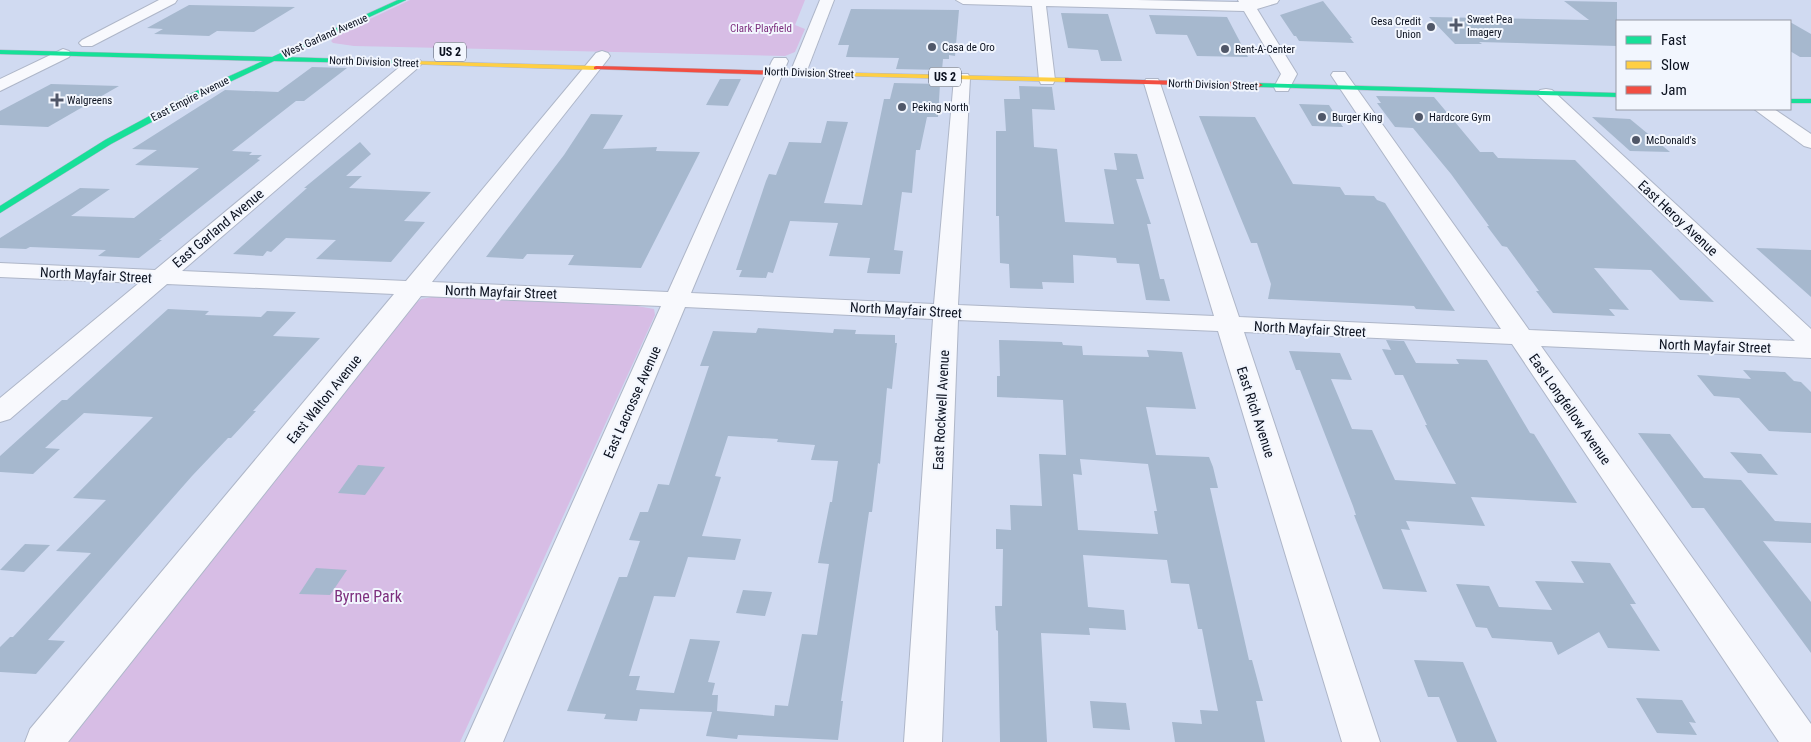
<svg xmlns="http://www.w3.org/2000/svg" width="1811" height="742" font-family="'Roboto Condensed',sans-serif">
	<rect width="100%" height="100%" fill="#d0daf1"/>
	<g fill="#d7bde5">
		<path d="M410 0H805L795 25 805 29 795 52 785 56 354 46 333 43 331 41 338 34Z"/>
		<path d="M432 297 637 306 654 309 655 315 460 742H69L416 303 421 299Z"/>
	</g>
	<g fill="#a6b8ce" fill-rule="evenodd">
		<path d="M1323 1 1352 38H1350L1354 43 1299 41 1296 36H1294L1280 15Z"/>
		<path d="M1564 1 1617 2V46L1479 42 1482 44H1455L1429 17 1589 20Z"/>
		<path d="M189 5 295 7 254 32 217 31 209 36 154 34 163 29 147 28Z"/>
		<path d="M851 9 959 10 955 56 949 55V59H943L942 70 896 69 899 58 846 57 849 45H838Z"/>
		<path d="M1061 13 1108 14 1122 61H1101L1098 50 1068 48Z"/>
		<path d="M1149 15 1227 17 1248 57 1197 56 1187 35 1156 34Z"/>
		<path d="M1790 22 1811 34V57H1800L1790 51Z"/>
		<path d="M312 67 347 68 304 101H296L232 151 252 152 249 155H262L257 159 260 160 159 240H162L139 258 98 256 106 250 30 247 26 249 0 248V238L80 188 110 189 71 216 134 218 199 168 135 165 157 150 132 149 225 90 278 92Z"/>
		<path d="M720 79H741L728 106 706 105Z"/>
		<path d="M894 83 940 84 938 117H927L920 150H916L912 193 902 192 894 250 903 251 900 274 867 273 870 258 829 256 838 223 790 221 773 273 768 272 766 278 739 277 742 270H736L766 181 769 174 776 175 789 142 821 143 827 121 848 122 824 203 862 205 884 99H890Z"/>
		<path d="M51 84 119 86 48 127 0 125V111Z"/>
		<path d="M1019 86 1052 87 1055 110 1032 109 1034 147 1057 149 1065 222 1114 224 1104 169 1117 170 1114 153 1137 154 1144 179H1136L1151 224H1147L1160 279H1164L1170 301 1146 300 1139 264 1117 263 1116 258 1073 255 1074 283 1042 282 1043 289 1010 288 1009 264 1000 263 999 216H996V131H1006L1004 99H1020Z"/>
		<path d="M1376 96 1434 97 1480 152H1493L1498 158 1575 160 1714 302 1680 300 1651 270 1594 268 1629 310 1609 309 1615 316 1553 313 1536 291H1539L1507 247 1502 246 1487 226H1489L1451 174 1413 128 1395 127 1377 103H1381Z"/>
		<path d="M1299 104 1329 105 1343 127 1312 126Z"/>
		<path d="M591 114 623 115 603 149 657 147 656 151 700 152 641 268 568 265 574 255 527 254 523 259 486 257 564 155Z"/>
		<path d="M1199 116 1255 117 1293 184 1340 187 1345 195 1374 196 1377 200 1385 203 1455 311 1416 309 1414 306 1268 299 1271 284 1257 243H1251Z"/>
		<path d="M1592 117 1630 119 1670 152 1630 151Z"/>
		<path d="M360 142 371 154 346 176H362L349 188 431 192 404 221 425 222 391 262 316 259 336 240 286 238 271 252 267 251 263 256 233 254 307 188H304Z"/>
		<path d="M1756 248 1811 250V297L1775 265Z"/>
		<path d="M168 309 209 311 205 315 261 317 267 311 296 312 273 336 320 338 253 411H256L231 438H228L192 476 48 640 65 641 36 674 0 672V647L10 637H13L91 553 56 551 106 500 73 498 153 417 84 413 45 448 60 449 33 474 0 472V456L62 400H67Z"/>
		<path d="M758 328 833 333 834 329 856 330 855 334 895 335V343H897L892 389 887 388 880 464 878 463 872 512H869L841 701H843L838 740 738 735 737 739 706 736 712 712 640 709 637 721 604 719 606 714 567 711 619 577H627L640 541 629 540 640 512H648L658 484 669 485 709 366H700L713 331 756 333ZM728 436 778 439 777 442 815 445 811 460 838 461 832 502H830L818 563 829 564 817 635 802 634 788 706 775 705 774 716 717 711 718 695H712L715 683 708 682 720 641 690 639 674 693 636 690 640 676H629L654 596 675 597 688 557 735 560 741 539 702 536 721 477 715 476Z"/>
		<path d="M999 340 1062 342 1063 345 1082 346 1083 355 1149 357 1147 350 1182 352 1196 409 1146 407 1156 455 1209 457 1213 467 1218 488H1210L1249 660H1252L1263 701H1256L1265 742H1175L1172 722 1202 724 1200 710 1218 711 1202 629H1198L1189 584 1171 583 1167 560 1083 555 1088 607 1124 610 1126 630 1089 628 1090 635 1041 633 1047 742H1000L998 631 996 630 995 606H1002L1003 549H996V529L1011 530 1010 505 1042 506 1039 454 1066 455 1063 400 997 397V376H1000ZM1080 459 1148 464 1157 511H1154L1158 534 1078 530 1073 474 1082 475Z"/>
		<path d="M1386 340 1404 341 1416 363 1459 364 1456 359 1487 360 1530 433 1534 434 1577 503 1471 497 1485 526 1406 521 1410 530 1401 529 1427 592 1383 589 1354 515H1356L1353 506 1324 432 1300 370H1296L1289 351 1340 353 1352 380 1331 379 1352 429 1372 430 1395 480 1456 484 1425 425H1427L1403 375H1395L1382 349 1391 350Z"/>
		<path d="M1743 370 1785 372 1794 381 1801 382 1811 392V433L1769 431 1739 398 1714 396 1697 375 1751 379Z"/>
		<path d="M1638 433 1670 434 1704 478 1741 480 1775 521 1811 523V543L1763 541 1811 602V653L1704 508H1692Z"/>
		<path d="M1730 452 1761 454 1778 475 1748 473Z"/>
		<path d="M358 465 385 467 365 495 338 493Z"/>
		<path d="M25 544 50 545 24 572 0 570Z"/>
		<path d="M1571 561 1610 563 1636 604H1630L1660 651 1608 648 1599 632 1558 655 1552 642 1492 638 1487 628 1476 627 1456 584 1489 586 1499 607 1552 610 1535 581 1584 583Z"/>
		<path d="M316 568 347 570 330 595 299 594Z"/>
		<path d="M743 590 772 592 765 616 736 613Z"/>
		<path d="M1414 660 1463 662 1497 742H1457L1439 697H1428Z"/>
		<path d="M1636 698 1682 700 1696 723 1689 722 1697 735 1657 733Z"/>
		<path d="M1090 701 1126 703 1130 730 1093 728Z"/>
	</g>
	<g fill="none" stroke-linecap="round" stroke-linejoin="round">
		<defs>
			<g id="street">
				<path d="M159 0H177L175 3 92 46H82L79 43 82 40Z"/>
				<path d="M820 0H834L806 73 804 76H792L790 73Z"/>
				<path d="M956 0H1137L1239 2 1238 0H1279L1277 3 1257 9 1297 74 1288 91H1276L1274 87 1281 74 1244 11 1046 6 1055 80 1053 84H1041L1039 80 1032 6 963 4Z"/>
				<path d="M63 49 69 51 71 54 69 57 0 91V79Z"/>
				<path d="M602 51 608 53 610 56 608 59 432 282 668 292 772 61 774 58H786L788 61 691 293 934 304 954 78 956 74H968L970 78 958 305 1214 316 1144 83 1146 79H1158L1160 83 1239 317 1501 329 1331 75 1333 72H1345L1529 330 1795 341 1537 94 1540 90 1546 89 1552 90 1811 329V358L1541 346 1811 724V742H1779L1512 344 1244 332 1380 742H1342L1218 331 958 320 942 742H904L933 319 685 307 503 742H465L661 306 421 296 68 742H25L30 729 394 294 167 284 10 419 0 422V398L139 283 0 277V263L155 270 408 60H420L422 63 420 66 182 271 406 281 596 53Z"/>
				<path d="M1754 109H1774L1811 134V148L1804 146Z"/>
			</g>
			<g id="fast">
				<path d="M398 0H406L283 57 412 61 414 62V64L274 61 200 96 111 144 0 213V206L105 140 194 92 263 61 0 54V50L272 57Z"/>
				<path d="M1256 83 1617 93V97L1259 87 1255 85Z"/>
				<rect x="1790" y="99" width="21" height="4"/>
			</g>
			<g id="slow">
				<path d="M412 61 596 66 599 68 596 70 410 64V62Z"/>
				<path d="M778 71 1068 78 1072 80 1068 82 776 74V72Z"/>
			</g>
			<g id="jam">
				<path d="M596 66 778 71 782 73 778 75 594 69V67Z"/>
				<path d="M1065 78 1259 83 1263 85 1259 87 1068 82H1065Z"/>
			</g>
		</defs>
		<use href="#street" stroke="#aeb6c8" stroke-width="2"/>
		<use href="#fast" stroke="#aeb6c8" stroke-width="1"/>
		<use href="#slow" stroke="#aeb6c8" stroke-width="1"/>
		<use href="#jam" stroke="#aeb6c8" stroke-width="1"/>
		<use href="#street" fill="#f8f9fd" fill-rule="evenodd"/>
		<use href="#fast" fill="#16e098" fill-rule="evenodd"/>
		<use href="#slow" fill="#ffcf43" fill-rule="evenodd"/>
		<use href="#jam" fill="#f24e42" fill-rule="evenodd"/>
	</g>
	<g fill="#505768" stroke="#f2f6fe" stroke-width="2">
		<path d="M1453.5 17.5h5v5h5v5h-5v5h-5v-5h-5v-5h5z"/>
		<circle cx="1431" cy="27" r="5"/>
		<circle cx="932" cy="47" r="5"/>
		<circle cx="1225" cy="49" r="5"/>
		<path d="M54.5 92.5h5v5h5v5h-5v5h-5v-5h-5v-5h5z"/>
		<circle cx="902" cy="107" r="5"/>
		<circle cx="1322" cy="117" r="5"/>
		<circle cx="1419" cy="117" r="5"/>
		<circle cx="1636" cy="140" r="5"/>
	</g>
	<g text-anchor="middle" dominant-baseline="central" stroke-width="4" stroke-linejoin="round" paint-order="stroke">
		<g font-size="11" fill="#0b111f" stroke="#f2f6fe" text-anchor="start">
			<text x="1467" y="19">Sweet Pea<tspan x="1467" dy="13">Imagery</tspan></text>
			<text x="1421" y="21" text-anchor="end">Gesa Credit<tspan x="1421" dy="13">Union</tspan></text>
			<text x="942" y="47">Casa de Oro</text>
			<text x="1235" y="49">Rent-A-Center</text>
			<text x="67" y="100">Walgreens</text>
			<text x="912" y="107">Peking North</text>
			<text x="1332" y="117">Burger King</text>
			<text x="1429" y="117">Hardcore Gym</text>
			<text x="1646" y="140">McDonald's</text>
		</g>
		<g font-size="11" fill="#7d2f7e" stroke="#f2f6fe">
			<text x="761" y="28">Clark Playfield</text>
		</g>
		<g font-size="11" fill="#0b111f" stroke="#f2f6fe">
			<text transform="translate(325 36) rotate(-24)">West Garland Avenue</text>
			<text transform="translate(374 62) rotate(2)">North Division Street</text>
			<text transform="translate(809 73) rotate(2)">North Division Street</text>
			<text transform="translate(1213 85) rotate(2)">North Division Street</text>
			<text transform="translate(190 99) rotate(-27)">East Empire Avenue</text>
		</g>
		<g fill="#f2f6fe" stroke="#505662" stroke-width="1">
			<rect x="434" y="42.5" width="32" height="19" rx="4"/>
			<rect x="929" y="67.5" width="32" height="19" rx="4"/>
		</g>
		<g font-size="12" font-weight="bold" fill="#0b111f">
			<text x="450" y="52">US 2</text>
			<text x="945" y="77">US 2</text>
		</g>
		<g font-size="14" fill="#0b111f" stroke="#f2f6fe">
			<text transform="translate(1678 218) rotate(43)">East Heroy Avenue</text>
			<text transform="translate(218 228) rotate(-40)">East Garland Avenue</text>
			<text transform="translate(96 275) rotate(3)">North Mayfair Street</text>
			<text transform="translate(501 292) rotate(2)">North Mayfair Street</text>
			<text transform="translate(906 310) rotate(3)">North Mayfair Street</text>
			<text transform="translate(1310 329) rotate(3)">North Mayfair Street</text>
			<text transform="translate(1715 346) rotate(2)">North Mayfair Street</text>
			<text transform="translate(324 399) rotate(-51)">East Walton Avenue</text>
			<text transform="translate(632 402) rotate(-66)">East Lacrosse Avenue</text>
			<text transform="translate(1570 409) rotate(55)">East Longfellow Avenue</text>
			<text transform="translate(941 410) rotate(-87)">East Rockwell Avenue</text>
			<text transform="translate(1256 412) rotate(72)">East Rich Avenue</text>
		</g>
		<g font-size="16" fill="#7d2f7e" stroke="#f2f6fe">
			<text x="368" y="596">Byrne Park</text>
		</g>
	</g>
	<rect x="1616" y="20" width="175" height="90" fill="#f2f6fe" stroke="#969aa5"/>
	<rect x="1626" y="36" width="25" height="8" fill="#16e098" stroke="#969aa5"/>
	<text x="1661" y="45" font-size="15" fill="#0b111f">Fast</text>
	<rect x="1626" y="61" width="25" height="8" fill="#ffcf43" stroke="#969aa5"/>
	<text x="1661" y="70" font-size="15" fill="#0b111f">Slow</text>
	<rect x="1626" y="86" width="25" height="8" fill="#f24e42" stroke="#969aa5"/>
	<text x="1661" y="95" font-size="15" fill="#0b111f">Jam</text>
</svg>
